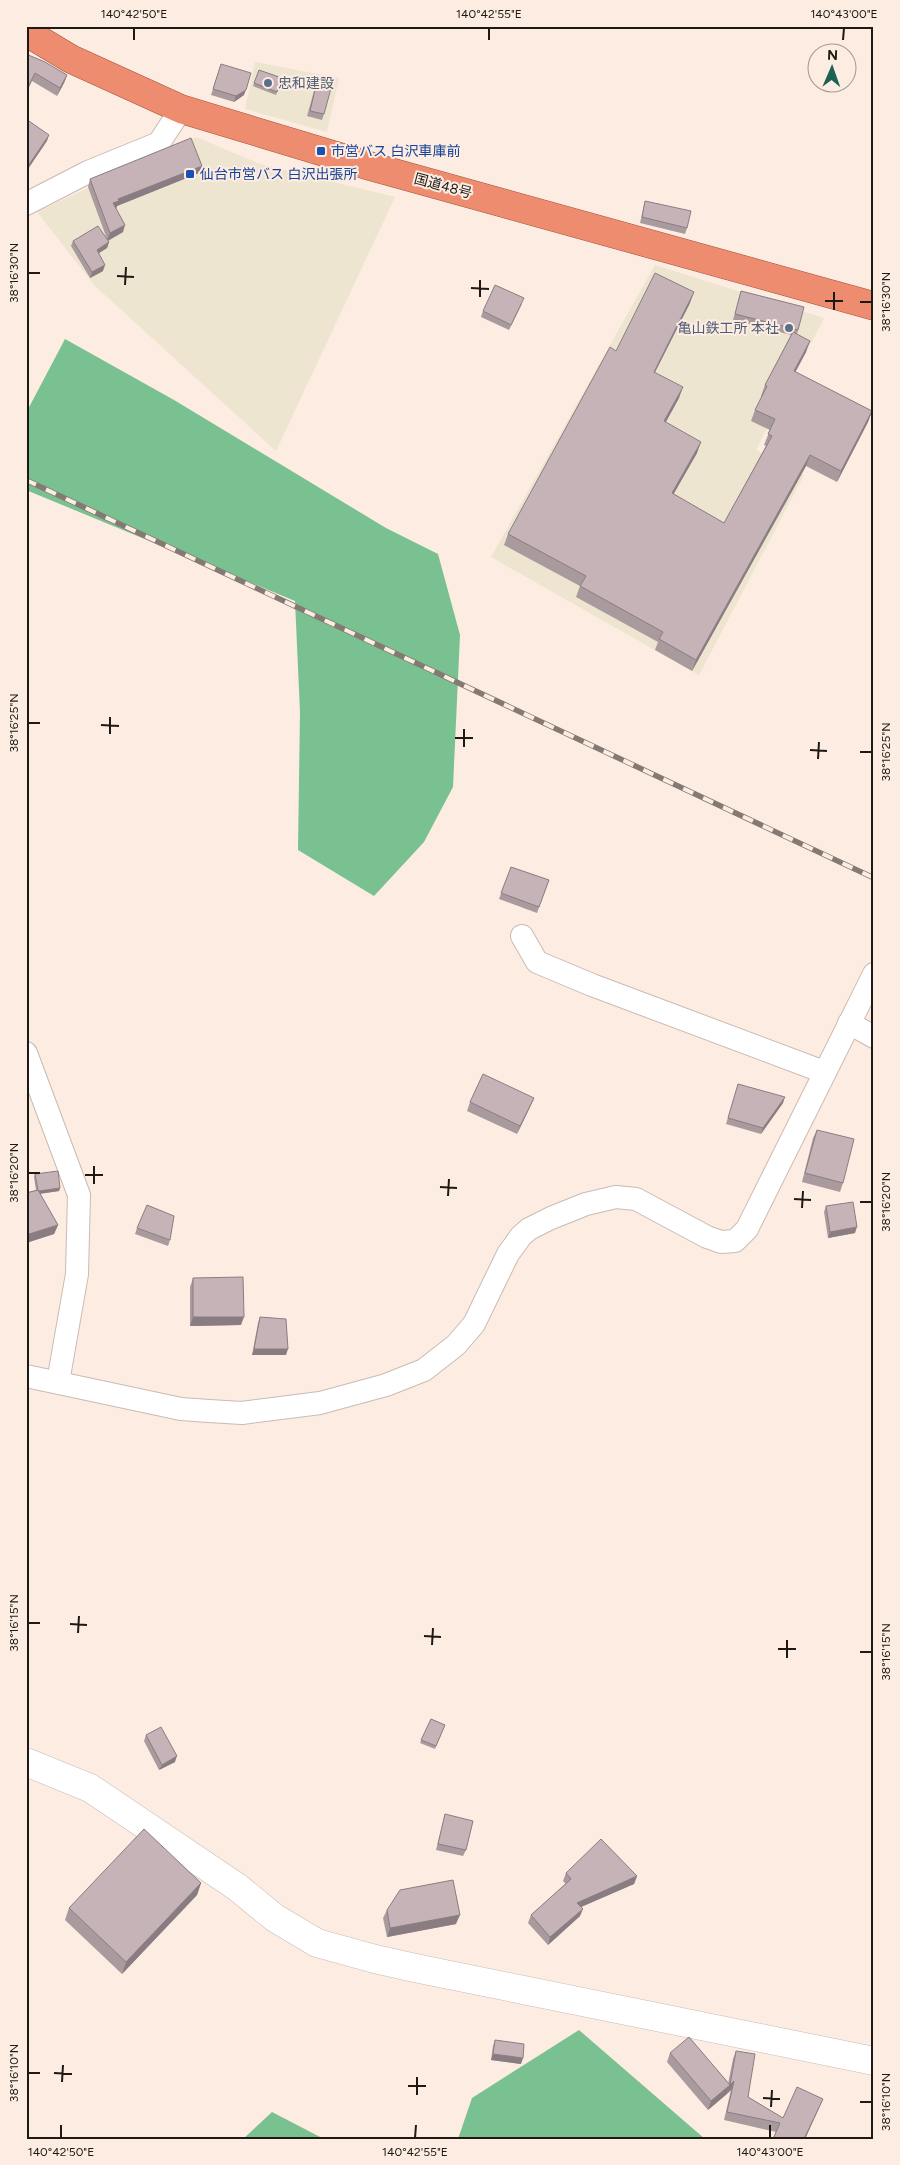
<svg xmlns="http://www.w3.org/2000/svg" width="900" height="2165" font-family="Figtree,'Noto Sans JP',sans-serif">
	<rect width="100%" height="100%" fill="#fcece2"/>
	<g fill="#ede5cf">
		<path d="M255 62 339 78 327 132 245 109Z"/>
		<path d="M196 137 260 164 395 197 276 451 95 286 37 212Z"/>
		<path d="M655 265 824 318 756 450 804 475 699 675 491 557Z"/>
	</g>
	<g fill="#79c190">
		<path d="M65 339 174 400 386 528 438 554 460 635 453 787 424 842 374 896 298 850 300 712 295 601 26 490V413Z"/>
		<path d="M579 2030 705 2139H458L472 2098Z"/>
		<path d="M272 2112 324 2139H243Z"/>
	</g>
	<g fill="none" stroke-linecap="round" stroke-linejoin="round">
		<defs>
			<g id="minor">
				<path d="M26 204 88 172 159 143 181 109"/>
				<path d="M522 936 537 962 592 985 824 1072"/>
				<path d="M849 1023 874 1037"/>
				<path d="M26 1053 79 1195 77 1274 58 1382"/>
				<path d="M26 1376 181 1409 209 1411 242 1413 320 1403 386 1385 424 1370 456 1345 474 1324 508 1254 521 1236 529 1229 551 1218 586 1204 616 1197 636 1199 707 1237 721 1242 735 1241 747 1229 874 974"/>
			</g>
			<path id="tertiary" d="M26 1762 90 1788 237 1887 275 1918 317 1943 375 1959 415 1968 874 2061"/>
			<path id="trunk" d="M26 32 71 59 181 109 373 167 874 306"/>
		</defs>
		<use href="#minor" stroke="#cabbb2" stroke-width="24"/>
		<use href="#tertiary" stroke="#cabbb2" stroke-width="29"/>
		<use href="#trunk" stroke="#a35139" stroke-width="29"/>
		<use href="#minor" stroke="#fff" stroke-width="22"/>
		<use href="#tertiary" stroke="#fff" stroke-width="28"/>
		<use href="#trunk" stroke="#ee8c70" stroke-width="28"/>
		<defs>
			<path id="rail" d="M26 480 874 878"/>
		</defs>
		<use href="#rail" stroke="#847a73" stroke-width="5.5"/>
		<use href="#rail" stroke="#fcece2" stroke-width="4" stroke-dasharray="11" stroke-linecap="butt"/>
	</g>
	<g fill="#a99a9e">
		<path d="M26 54 67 75 64 83 57 96 32 81 26 94Z"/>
		<path d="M221 64 244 95 234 102 211 95Z"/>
		<path d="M259 70 282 78 276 95 253 86Z"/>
		<path d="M318 77 324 114 322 120 307 116Z"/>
		<path d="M199 173 117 206 116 209 123 232 108 241 109 242 107 248 99 253 103 271 90 278 71 246 73 241 107 239 88 187 90 179Z"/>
		<path d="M645 201 687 228 685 234 640 223Z"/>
		<path d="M741 291 798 330 797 334 806 352 795 372 872 411 868 422 837 482 806 466 692 671 655 650 658 642 576 597 580 586 504 545 508 534 616 351 690 303 655 372 679 398 666 422 697 453 673 494 724 523 766 446 764 445 770 430 751 421 755 410 762 396H761L765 385 791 335 733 320Z"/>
		<path d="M522 304 509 330 481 317 483 311Z"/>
		<path d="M511 867 549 880 537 913 499 899Z"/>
		<path d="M738 1084 783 1103 761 1134 726 1124Z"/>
		<path d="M534 1098 530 1107 517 1134 467 1111 470 1102Z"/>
		<path d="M817 1130 843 1183 840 1192 802 1182 813 1138Z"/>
		<path d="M35 1174 60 1188 59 1191 40 1194 58 1225 54 1234 26 1243V1193L36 1190 34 1177Z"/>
		<path d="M826 1206 855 1233 828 1238 824 1212Z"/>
		<path d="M137 1228 170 1240 168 1246 135 1234Z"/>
		<path d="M193 1278 241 1325 190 1326V1287Z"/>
		<path d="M260 1317 286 1355H252L258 1323Z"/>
		<path d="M431 1719 445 1725 435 1749 420 1743Z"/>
		<path d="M146 1735 175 1762 159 1770 144 1741Z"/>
		<path d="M445 1814 466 1850 463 1856 436 1850Z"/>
		<path d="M566 1873 637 1876 634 1884 581 1907 580 1916 548 1945 528 1923 531 1915 566 1884 563 1881Z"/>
		<path d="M201 1883 197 1895 122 1974 65 1920 69 1908Z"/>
		<path d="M387 1910 456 1924 387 1937 383 1918Z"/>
		<path d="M495 2040 521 2064 491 2060 493 2046Z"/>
		<path d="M736 2051 748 2097 783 2118 823 2099 805 2139H773L776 2132 724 2120 731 2090 708 2110 667 2062 670 2053 728 2084 733 2059Z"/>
	</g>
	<g fill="#8a7d81">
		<path d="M67 75 64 83 57 96 60 88Z"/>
		<path d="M246 90 244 95 234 102 236 96Z"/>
		<path d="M49 135 47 141 26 172V169Z"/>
		<path d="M202 166 199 173 117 206 116 209 113 203 118 199Z"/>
		<path d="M125 225 123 232 107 241 110 233Z"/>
		<path d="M109 242 107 248 94 256 97 250Z"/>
		<path d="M105 265 103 271 90 278 92 272Z"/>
		<path d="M694 292 690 303 650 382 654 372Z"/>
		<path d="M810 341 806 352 790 382 794 371Z"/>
		<path d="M683 387 679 398 660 432 664 421Z"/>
		<path d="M872 411 868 422 837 482 841 471Z"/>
		<path d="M701 442 697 453 668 504 672 493Z"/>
		<path d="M810 455 806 466 692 671 696 660Z"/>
		<path d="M785 1097 783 1103 761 1134 763 1128Z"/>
		<path d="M534 1098 530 1107 517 1134 520 1126Z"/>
		<path d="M60 1188 59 1191 37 1194 38 1191Z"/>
		<path d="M58 1225 54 1234 26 1243V1235Z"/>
		<path d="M857 1227 855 1233 828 1238 830 1232Z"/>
		<path d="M193 1317H244L241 1325 190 1326Z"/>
		<path d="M254 1349H288L286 1355H252Z"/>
		<path d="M177 1756 175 1762 159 1770 162 1765Z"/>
		<path d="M637 1876 634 1884 574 1910 577 1903Z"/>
		<path d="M201 1883 197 1895 122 1974 126 1962Z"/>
		<path d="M583 1909 580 1916 548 1945 550 1937Z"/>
		<path d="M460 1915 456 1924 387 1937 390 1928Z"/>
		<path d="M493 2054 523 2058 521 2064 491 2060Z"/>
		<path d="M734 2081 731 2090 727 2094 730 2085Z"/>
		<path d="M730 2085 727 2094 708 2110 711 2101Z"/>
		<path d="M823 2099 805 2139H804Z"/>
	</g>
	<g fill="#c5b3b8" stroke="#8a7d81">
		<path d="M26 54 45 62 67 75 60 88 35 73 26 91Z"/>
		<path d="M221 64 251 73 246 90 236 96 213 89Z"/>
		<path d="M259 70 282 78 277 92 254 83Z"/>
		<path d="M318 77 333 81 324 114 310 111Z"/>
		<path d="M26 119 49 135 26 169Z"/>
		<path d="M191 138 202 166 118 199 119 201 113 203 125 225 110 233 90 179Z"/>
		<path d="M645 201 691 211 687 228 642 217Z"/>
		<path d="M98 226 109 242 97 250 105 265 92 272 73 241Z"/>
		<path d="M655 273 694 292 654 372 683 387 664 421 701 442 672 493 724 523 772 436 768 434 775 419 755 410 767 386 765 385 793 332 810 341 794 371 872 411 841 471 810 455 696 660 659 639 663 632 580 586 586 576 508 534 610 347 616 351Z"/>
		<path d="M495 285 524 298 511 325 483 311Z"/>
		<path d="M741 291 804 307 798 330 735 314Z"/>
		<path d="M511 867 549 880 539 907 501 893Z"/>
		<path d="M483 1074 534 1098 520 1126 470 1102Z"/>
		<path d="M738 1084 785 1097 763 1128 728 1118Z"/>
		<path d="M817 1130 854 1139 843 1183 805 1173Z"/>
		<path d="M58 1171 60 1188 39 1191 38 1190 35 1174Z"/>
		<path d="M38 1190 58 1225 26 1235V1193Z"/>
		<path d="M853 1202 857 1227 830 1232 826 1206Z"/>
		<path d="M147 1205 174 1216 170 1240 137 1228Z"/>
		<path d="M243 1277 244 1317H193V1278Z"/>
		<path d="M260 1317 286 1319 288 1349H254Z"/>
		<path d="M431 1719 445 1725 436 1746 421 1740Z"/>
		<path d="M161 1727 177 1756 162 1765 146 1735Z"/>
		<path d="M445 1814 473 1821 466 1850 438 1844Z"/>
		<path d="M144 1829 201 1883 126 1962 69 1908Z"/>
		<path d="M601 1839 637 1876 577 1903 583 1909 550 1937 531 1915 571 1879 566 1873Z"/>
		<path d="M453 1880 460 1915 390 1928 387 1910 400 1890Z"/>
		<path d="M689 2037 730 2085 711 2101 670 2053Z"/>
		<path d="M495 2040 524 2044 523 2058 493 2054Z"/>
		<path d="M736 2051 755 2054 748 2097 783 2118 797 2087 823 2099 804 2139H773L780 2123 727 2112 734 2081 730 2085Z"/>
	</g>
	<path fill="none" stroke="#1e1915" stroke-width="2" d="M134 40V28M489 40V28M843 40 844 28M28 273H40M117 276 134 277M125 285 126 267M471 288 489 289M480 297V280M825 301H843M860 302H872M834 310V292M28 723H40M101 725 119 726M110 734V717M455 738H473M464 747V729M810 750 827 751M860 752H872M818 759 819 742M28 1173H40M85 1175H103M94 1184V1166M440 1187 457 1188M448 1196 449 1179M794 1199 811 1200M860 1202H872M802 1208 803 1191M28 1623H40M70 1624 87 1625M78 1633 79 1616M424 1636 441 1637M432 1645 433 1628M778 1649H796M860 1652H872M787 1658V1640M28 2073H40M54 2073 72 2074M62 2082 63 2065M408 2086H426M417 2095V2077M763 2098 780 2099M860 2102H872M771 2107 772 2090M61 2138V2125M415 2138 416 2125M770 2138V2125"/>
	<g fill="#5c6f8a" stroke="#fcece2" stroke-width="2">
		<circle cx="268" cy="83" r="5"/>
		<circle cx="789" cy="328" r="5"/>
	</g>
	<g fill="#1a4fb4" stroke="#fcece2" stroke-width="2">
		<rect x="316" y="146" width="10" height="10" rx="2.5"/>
		<rect x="185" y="169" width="10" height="10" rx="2.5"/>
	</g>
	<g text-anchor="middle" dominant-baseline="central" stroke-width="4" stroke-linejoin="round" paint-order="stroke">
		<g font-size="14" fill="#4e5e75" stroke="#fcece2" text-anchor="start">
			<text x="278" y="83">忠和建設</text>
			<text x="779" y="328" text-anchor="end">亀山鉄工所 本社</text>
		</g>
		<g font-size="14" fill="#164399" stroke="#fcece2" text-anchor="start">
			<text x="331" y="151">市営バス 白沢車庫前</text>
			<text x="200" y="174">仙台市営バス 白沢出張所</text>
		</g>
		<g font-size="14" fill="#1e1915" stroke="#fcece2">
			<text transform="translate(443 186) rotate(15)">国道48号</text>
		</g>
	</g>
	<rect width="900" height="2165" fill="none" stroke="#fcece2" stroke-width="55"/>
	<g transform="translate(832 68) rotate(2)"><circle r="24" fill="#fcece2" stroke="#a39890"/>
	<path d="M0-4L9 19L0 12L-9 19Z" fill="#1b6256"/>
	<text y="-8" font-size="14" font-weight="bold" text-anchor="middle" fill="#1e1915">N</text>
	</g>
	<rect x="28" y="28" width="844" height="2110" fill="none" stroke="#1e1915" stroke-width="2"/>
	<g font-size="12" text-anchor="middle" fill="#1e1915">
		<text x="134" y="18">140°42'50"E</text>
		<text x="489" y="18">140°42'55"E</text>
		<text x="844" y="18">140°43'00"E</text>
		<text transform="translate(14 273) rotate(-90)" y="4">38°16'30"N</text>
		<text transform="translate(886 302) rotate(-90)" y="4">38°16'30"N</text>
		<text transform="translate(14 723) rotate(-90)" y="4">38°16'25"N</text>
		<text transform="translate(886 752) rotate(-90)" y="4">38°16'25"N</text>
		<text transform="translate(14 1173) rotate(-90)" y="4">38°16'20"N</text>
		<text transform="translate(886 1202) rotate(-90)" y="4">38°16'20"N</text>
		<text transform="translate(14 1623) rotate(-90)" y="4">38°16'15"N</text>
		<text transform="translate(886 1652) rotate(-90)" y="4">38°16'15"N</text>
		<text transform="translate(14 2073) rotate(-90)" y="4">38°16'10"N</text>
		<text transform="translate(886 2102) rotate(-90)" y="4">38°16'10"N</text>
		<text x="61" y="2156">140°42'50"E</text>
		<text x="415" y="2156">140°42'55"E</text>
		<text x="770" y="2156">140°43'00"E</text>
	</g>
</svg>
